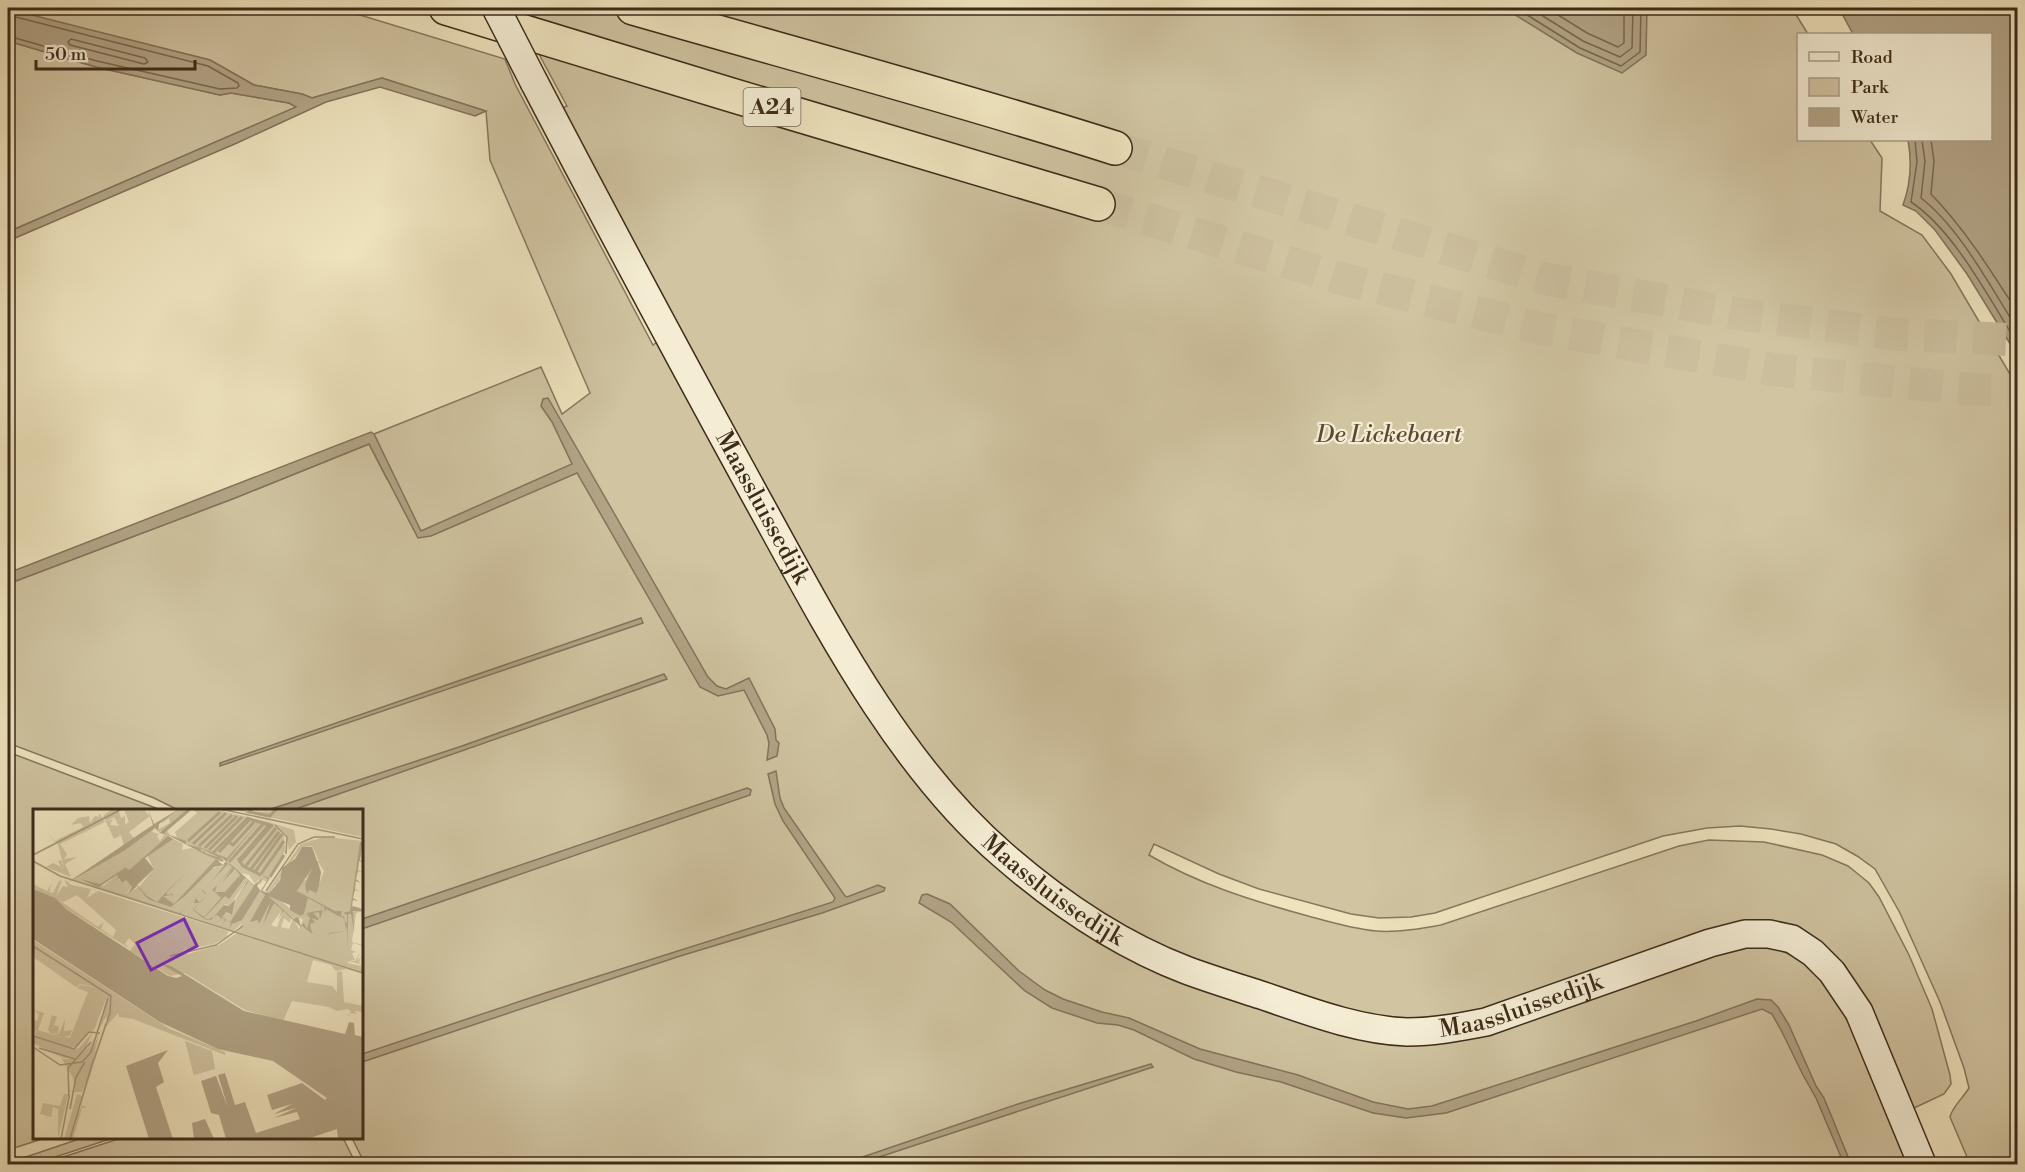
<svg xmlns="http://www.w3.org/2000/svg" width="2025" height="1172" font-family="'Libre Bodoni',serif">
	<rect width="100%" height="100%" fill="#eee3bd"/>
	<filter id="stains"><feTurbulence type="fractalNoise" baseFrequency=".00333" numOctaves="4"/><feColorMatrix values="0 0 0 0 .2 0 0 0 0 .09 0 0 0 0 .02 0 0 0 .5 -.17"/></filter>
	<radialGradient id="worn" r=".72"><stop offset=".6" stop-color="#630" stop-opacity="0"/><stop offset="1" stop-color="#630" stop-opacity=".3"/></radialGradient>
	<g fill="#d0c4a1" stroke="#86785e" stroke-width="1.5">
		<path d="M8 8H337L505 59 515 84 653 345 676 327 562 108 567 106 514 8H1792L1808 34H1798V140H1870L1882 158 1880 211 1922 235 1951 274 2017 386V1164H1970L1950 1117C1952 1107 1963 1098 1969 1088L1964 1068 1940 1002 1900 913 1875 869 1857 856 1836 844 1801 834 1771 829 1740 826 1707 828 1663 836 1435 913 1411 917 1379 918 1351 914 1259 889 1219 874 1154 844 1149 855C1198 884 1253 901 1308 916 1330 922 1353 929 1376 931 1397 933 1420 929 1441 925L1679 846 1709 840 1764 842 1822 855 1848 866 1858 874 1869 883 1879 897 1909 955 1932 1009 1950 1075 1951 1084 1944 1094 1912 1109 1799 932 1483 1010 1446 1017 1406 1020 1363 1015 1127 955 1406 1042 1720 951 1744 946 1773 947 1795 957 1814 970 1832 992 1854 1032 1911 1164H365L352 1138H362V1062L415 1044 362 1060V810H178L154 798 8 743V584L235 498 369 444 387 479 394 477 374 434 541 367 562 414 590 393 490 160 486 111 382 78 312 98 302 94 254 85 210 60 27 15 8 9Z"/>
		<path d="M8 41 96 67 220 95 231 93 289 103 297 107 8 232Z"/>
		<path d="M8 752 161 810H34V1138H45L8 1150Z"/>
		<path d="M82 1138H113L34 1164H8V1163Z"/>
		<path d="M121 1138H343L356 1164H42Z"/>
	</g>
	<g fill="#b2a486" stroke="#83745b" stroke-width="1.5">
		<path d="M1504 8H1647L1646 55 1622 73 1577 53Z"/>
		<path d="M1839 8H2017V355L1967 274 1935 230 1916 211 1903 205C1911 183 1912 162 1908 140H1990V34H1853Z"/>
		<path d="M8 9 210 60 254 85 302 94 312 98 382 78 486 111 475 116 380 87 326 102 237 143 8 241V232L296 107 289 103 231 93 220 95 96 67 8 41Z"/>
		<path d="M548 398 708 677 717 686 726 689 749 678 775 729 776 740 779 743 777 756 767 760 769 743 767 735 744 690 718 696 700 687 577 473 468 520 431 536 418 538 369 444 235 498 8 584V573L371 432 374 434 421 531 572 464 552 422 541 406 543 399Z"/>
		<path d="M641 618 643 623 220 766V763Z"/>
		<path d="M664 674 667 679 293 810H268L462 746Z"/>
		<path d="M776 771 780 798 784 808 845 896 847 897 878 885 885 888 884 891 822 913 677 957 362 1062V1054L545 993 833 902 835 898 783 821 775 804 768 774Z"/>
		<path d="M747 788 751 790 750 795 362 929V919Z"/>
		<path d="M927 894 950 904 1019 971 1045 990 1063 999 1102 1012 1129 1018 1200 1049 1298 1075 1373 1102 1408 1109 1432 1106 1696 1021 1757 999 1771 1000 1778 1007 1789 1025 1816 1086 1824 1098 1851 1164H1844L1816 1098 1803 1075 1782 1032 1772 1014 1762 1009 1446 1113 1406 1118 1373 1113 1281 1082 1236 1072 1194 1059 1134 1030 1118 1025 1097 1023 1052 1008 1025 991 951 922 919 903 922 895Z"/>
		<path d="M1151 1064 1153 1067 858 1164H842L1018 1104Z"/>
	</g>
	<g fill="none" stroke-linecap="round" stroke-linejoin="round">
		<g stroke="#786850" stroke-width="1.5">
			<path d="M1516 8 1580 48 1621 66 1640 52 1641 8"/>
			<path d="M1530 8 1583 41 1620 57 1632 48 1633 8"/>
			<path d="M1547 8 1587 33 1618 47 1624 43V8"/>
			<path d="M8 15 208 66 238 83 239 86 237 88 220 89 97 61 8 36"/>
			<path d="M71 39 145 58 148 62 144 64 70 45 68 42Z"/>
			<path d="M1915 140 1917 162 1911 202C1955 231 1989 299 2018 344"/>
			<path d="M1922 140 1925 161 1921 198C1960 228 1991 288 2018 330"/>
			<path d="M1931 140 1934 161 1931 194C1965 229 1991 271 2018 313"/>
		</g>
		<g stroke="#cbbe9c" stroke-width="33" stroke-dasharray="33 16" stroke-linecap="butt">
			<path d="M1115 148 1546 279 1739 314 1894 334 2018 340"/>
			<path d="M1098 204 1346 280 1543 329 1776 370 1966 389 2018 390"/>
		</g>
		<defs>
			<g id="secondary">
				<path id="s1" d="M534 82C606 220 680 358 755 495 823 618 896 763 1003 855 1057 902 1118 944 1186 970 1210 979 1236 987 1261 995 1308 1011 1357 1030 1407 1032 1434 1032 1460 1027 1486 1022L1710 943 1745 934H1769L1792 939 1813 953 1832 972 1859 1012 1922 1164"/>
			</g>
			<g id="highway">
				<path d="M446 8 728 94 1098 204"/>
				<path d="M633 8C793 54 955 97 1115 148"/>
			</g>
		</defs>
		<use href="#secondary" stroke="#3d2b1a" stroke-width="30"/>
		<use href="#highway" stroke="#3d2b1a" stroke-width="36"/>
		<use href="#secondary" stroke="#f4edd4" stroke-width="27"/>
		<use href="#highway" stroke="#eee3bd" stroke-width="33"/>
		<defs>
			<path id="secondary-bridge" d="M496 8 534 82"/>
		</defs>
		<use href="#secondary-bridge" stroke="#3d2b1a" stroke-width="30" stroke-linecap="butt"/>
		<use href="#secondary-bridge" stroke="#f4edd4" stroke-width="27"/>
	</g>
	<g text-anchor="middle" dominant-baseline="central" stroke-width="4.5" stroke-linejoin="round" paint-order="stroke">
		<rect fill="#f4edd4" stroke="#746552" stroke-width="1.5" x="743.5" y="88" width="57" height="38" rx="4.5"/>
		<g font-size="22" font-weight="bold" fill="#3d2b1a">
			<text x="772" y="107">A24</text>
		</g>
		<g font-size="24" font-style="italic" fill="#5a4a35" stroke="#f4edd4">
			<text x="1389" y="435">De Lickebaert</text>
		</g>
		<g font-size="24" fill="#3d2b1a" stroke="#f4edd4">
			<text stroke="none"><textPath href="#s1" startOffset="483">Maassluissedijk</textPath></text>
			<text stroke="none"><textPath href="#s1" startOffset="969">Maassluissedijk</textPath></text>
			<text stroke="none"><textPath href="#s1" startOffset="1473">Maassluissedijk</textPath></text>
		</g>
	</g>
	<g transform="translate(33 809)">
		<rect width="330" height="330" fill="#eee3bd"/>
		<path d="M79 0H85L88 9 92 7V16L96 13 91 0H110L117 7 96 23 101 29 106 25 120 16 91 37 88 26 81 30 73 13 80 10 77 16 86 17 81 8 73 13 70 7ZM146 0H157L133 20 137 26 124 21 137 14 136 9 129 14 128 13ZM159 0H181L236 13 261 21 263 33 256 41 253 25 239 14 251 27 252 42 234 73 230 71 227 76 226 70 222 75 216 66 208 64 215 71 196 97 192 95 188 100 197 106 201 100 195 101 216 72 226 81 221 91 232 75 229 82 233 84 268 35 292 28 330 32 317 102 313 104 319 105 322 101 327 100 330 102 323 104 319 133 330 136V137L320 134 318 141 324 143 319 144 322 151 317 152H322L327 143 324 153 328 147 326 154 330 156 316 152 314 154 328 157 330 163 204 123 209 114 201 122 39 70 91 42 121 19 119 23 126 25 124 27 127 32 131 26 135 27 150 35 149 41 158 39 188 51 178 60 190 56 193 52 189 49 170 44 140 27 144 28 142 23 164 4ZM279 37 286 52 278 55 273 71 268 72 264 82 267 85 256 82 271 93 273 87 275 89 271 105 266 107 237 83 242 76 254 81 255 77 246 70 269 38ZM114 46 121 60 106 78 94 84 99 78 93 71 89 74 84 66 70 77 49 70 67 75 93 58 96 61ZM286 54 291 62 283 84 273 77 279 58ZM241 93 262 110 265 108 264 112 267 115 266 109 270 110 267 121 260 110 256 120 248 118 251 109 257 114 258 109 250 102 244 118 238 116 249 101ZM217 0 214 3 330 0V28L202 1ZM65 5H67L72 13 27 35 34 45 31 50 44 48 32 55 38 68 13 58 20 54 28 58 25 52 28 51 31 59 25 35 22 33 15 25 22 32 50 18 48 14 38 16 45 9 56 7 57 14 62 7 67 8ZM31 70 38 76 58 80 54 89 65 82 196 122 193 127 200 123 192 129 181 135 150 141 155 145 186 136 204 124 330 165 313 160 303 162 298 156 280 151 274 173 299 177 304 183V163L309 162 311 193 330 197V203L321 202 324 205 317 204 316 207H315L318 202 314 200 304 202 296 198 259 192 250 212 212 201 152 164 137 167 97 142 102 135 96 129 92 135 96 139 0 79V75L14 82 19 74 16 83 20 84 26 72 29 71 23 87 30 77 35 78ZM44 86 83 121 80 128 68 120 71 113 65 118 23 89 30 93ZM0 131 137 220 192 243V246L100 210 86 208 85 204 72 219 48 296 54 298 49 299 40 330H31L44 285 49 287 44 306 49 297 48 295 49 292 56 267 49 283H36L42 282 40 269 29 250H45L30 249 0 234V228L24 235 2 227 3 221 0 226V211L4 212 6 205 0 201 11 204 5 221 37 231 17 224 15 221 19 206 24 208 21 216 26 218 25 224H19L26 225 32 210 31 222 39 221 37 227H31L37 229 55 183 44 179 47 176 68 179 61 175 62 178 47 175 43 178 0 148ZM74 188 65 222 73 208 75 215 72 214 60 253 66 224 58 244 61 229 55 243 59 231 55 239 51 242 60 223 46 239 41 240 36 239 45 237 55 223 61 221ZM152 232 179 242 182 260 161 266 162 271ZM31 285H35L25 330V300L20 298 18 308 7 305 10 294 27 297Z" fill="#d0c4a1" fill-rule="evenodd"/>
		<path d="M115 0 121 15 146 0 126 15 125 22 153 32V35L167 39 169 43 172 42V44L191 50 190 53 171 45 152 35 137 27 127 24 122 19 91 42 34 74 120 16ZM227 12 193 53 200 57 221 76 230 69 224 77 228 82 235 70 228 66 237 69 229 82 236 84 247 72 249 59 262 50 269 38H299L300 34 299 38H279L288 63 286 77 282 88 283 84 277 81 274 84 272 76 279 59 264 82 302 102H309L308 106 314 115V106L310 104 317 102 327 33H330L327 51 330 53 326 52 325 61 330 64 325 62 323 70 328 74 323 72 322 80 327 83 322 81 320 89 325 92 320 91 319 97 327 99 330 102H320L321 122 323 115 321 123 318 105H315V140L314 116 313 122 296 125 294 129 278 124 268 116 271 114 274 120 277 109 273 105 278 106 273 104 275 96 293 99 275 89 271 105 267 107 257 101V96L235 87 261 110 265 108 268 117 267 121V117L250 102 245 111 249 101 241 94 230 116 238 92 226 115 225 111 217 113 232 86 227 82 209 111 199 115 196 120 200 121 154 107 196 120 198 114 193 111 189 116 192 111 189 109 184 114 188 109 184 106 174 111 170 109 160 101 166 94H161L163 89 154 97 169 83 163 89 167 94 174 86 169 82 178 73 170 81 174 86 184 76 182 83 179 81 160 100 171 108 188 89 182 83H192L207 66 202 60 189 74 200 58 184 76 199 58 195 55 178 73 193 54 191 56 181 58 153 86 138 98 117 91 113 88 104 77 103 78 95 85 99 78 93 71 89 74 86 69 77 75 85 69 84 66 66 78 146 104 154 98 147 104 153 107 43 71 64 78 48 70 67 75 93 58 96 61 135 27 140 30 112 49 121 60 104 76 114 87 145 56 114 87 124 93 137 79 155 62 133 84 135 86 136 85 137 86 139 84 140 86 130 87 141 95 183 50 190 56 193 52 161 36 194 49ZM212 69 215 71 203 90 216 72 221 77 197 113 189 108 193 103 199 106 202 90 196 97 191 96 178 111 171 109 192 87 196 90 193 94ZM275 96 291 99 292 104 293 100 307 108 311 107 313 122 296 124 294 129 279 124 277 115 282 113 278 109 284 111 286 110 280 104 286 103 287 110 290 101 273 104ZM0 80 22 89 33 100 135 167 143 169 149 167 126 154 138 157 211 202 312 225 316 213 321 214 322 226 330 228V330H305L304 320 274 330H193L186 306 178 304 168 272 183 267 195 299 185 266 192 264 202 296 212 293 223 324 267 310 264 303 241 309 263 299 241 305 259 295 239 301 234 286 269 274 292 291 294 289 240 252 185 240 127 213 0 130ZM135 241 125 254 131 273 123 278 140 330H116L93 257ZM172 310 181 330H161L159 314Z" fill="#b2a486" fill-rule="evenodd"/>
		<path fill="none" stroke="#b2a486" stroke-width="3" d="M219 0 216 3 237 7 243 0M213 9 240 17M129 24 157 0M155 32 187 3M196 33 200 36 221 13M160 35 193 4M166 37 199 6M172 39 204 7M176 41 209 8M186 43 217 10M180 44 214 10M205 49 210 57 228 66M206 51 236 16M196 53 231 14M206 54 238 17M212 58 243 19M218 60 246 23M222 63 249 25M228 65 251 32M237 68 251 46M0 101 173 207 225 226 330 247"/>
		<path fill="none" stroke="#a7997c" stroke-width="1.5" d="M187 0 330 30M242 16 254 28 253 45M0 46 89 0M0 52 27 67 330 164M233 82 265 35 281 28H302M0 137 78 187 77 204 60 253M137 147 183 136 210 117M0 227 41 240 56 223 67 224M0 238 27 256 49 253 58 243 75 189M6 239 42 250M37 300 43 268 52 253M28 330 36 288 35 259 58 233M37 330 60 252"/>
		<path fill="#7b2cbf" fill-opacity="0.15" stroke="#7b2cbf" stroke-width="3" d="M151 110 164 137 118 161 104 134Z"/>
		<rect width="330" height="330" fill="none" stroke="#3d2b1a" stroke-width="3"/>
	</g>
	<rect width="2025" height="1172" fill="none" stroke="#eee3bd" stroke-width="30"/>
	<rect x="9" y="9" width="2007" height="1154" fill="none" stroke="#3d2b1a" stroke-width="3"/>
	<rect x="15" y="15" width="1995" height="1142" fill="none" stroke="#3d2b1a" stroke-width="1.5"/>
	<rect x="1797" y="33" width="195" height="108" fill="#f4edd4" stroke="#ab9f8a" stroke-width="1.5"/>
	<rect x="1809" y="52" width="30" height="9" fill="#f4edd4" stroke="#ab9f8a" stroke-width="1.5"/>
	<text x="1851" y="63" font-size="18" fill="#3d2b1a">Road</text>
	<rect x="1809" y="78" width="30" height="18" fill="#d0c4a1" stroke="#ab9f8a" stroke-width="1.5"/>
	<text x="1851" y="93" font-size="18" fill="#3d2b1a">Park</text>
	<rect x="1809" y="108" width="30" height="18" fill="#b2a486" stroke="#ab9f8a" stroke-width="1.5"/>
	<text x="1851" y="123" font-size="18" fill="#3d2b1a">Water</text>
	<path d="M36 60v9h159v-9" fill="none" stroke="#3d2b1a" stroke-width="3"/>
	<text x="45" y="60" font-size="18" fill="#3d2b1a" stroke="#f4edd4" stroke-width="4.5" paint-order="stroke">50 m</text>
	<rect width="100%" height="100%" filter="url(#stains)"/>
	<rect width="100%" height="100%" fill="url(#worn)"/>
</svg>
